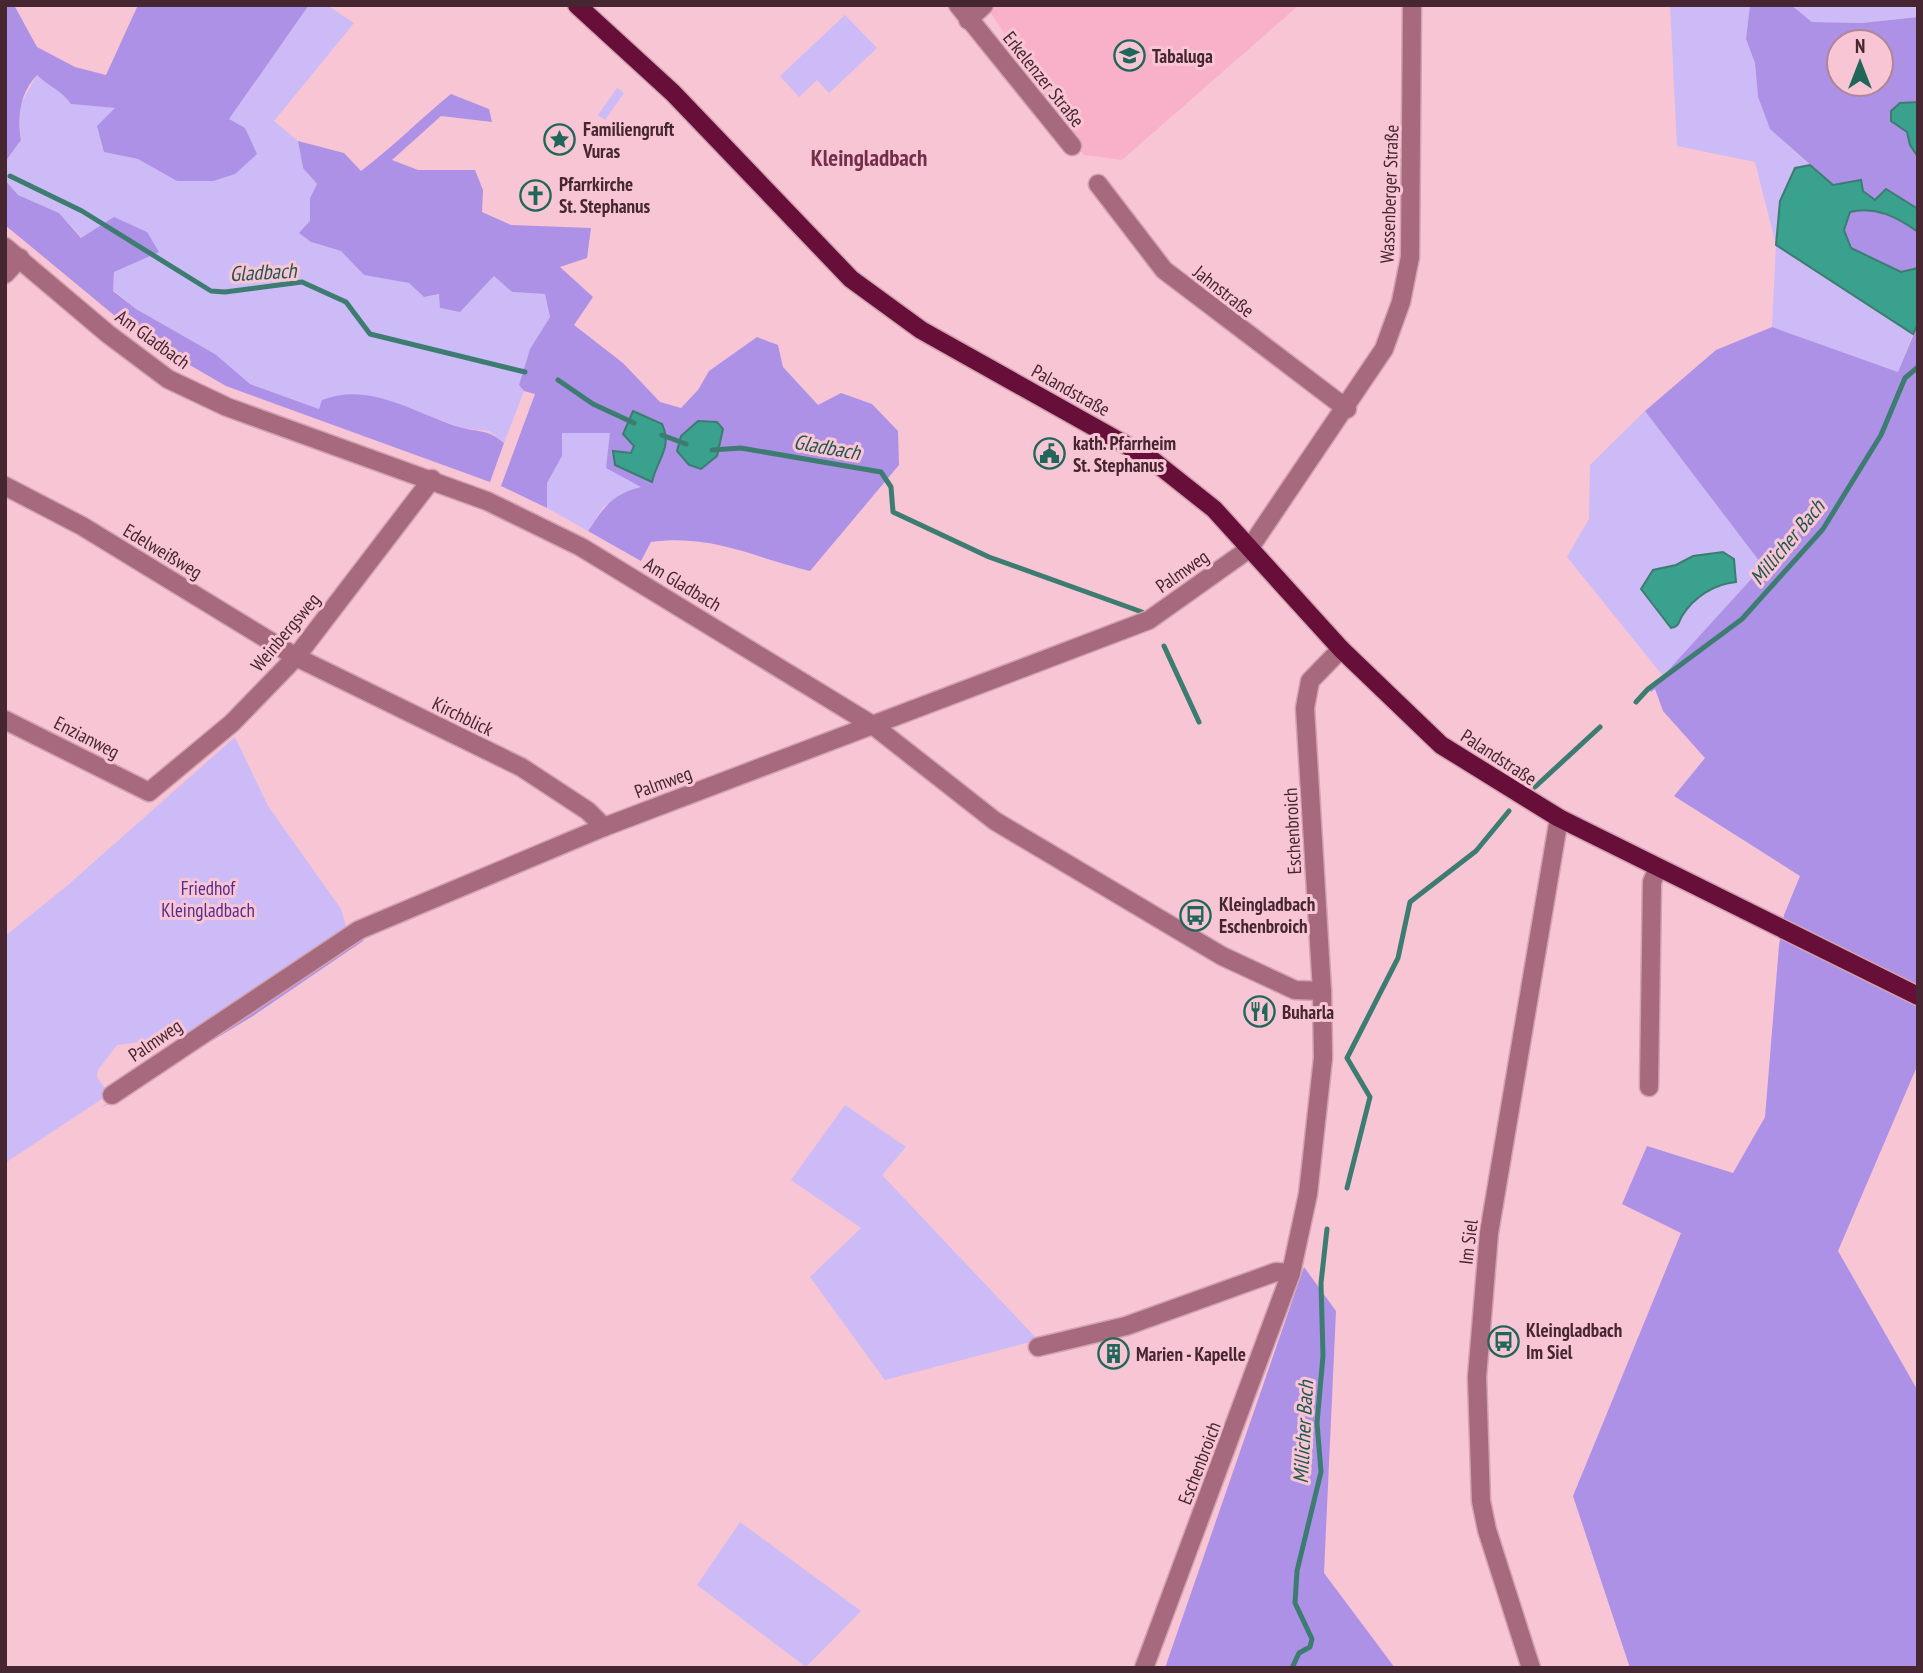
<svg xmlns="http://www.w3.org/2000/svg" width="1923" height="1673" font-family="'PT Sans Narrow',sans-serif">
	<rect width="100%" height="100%" fill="#f8c5d5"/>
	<path fill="#f9b1c9" d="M998 5H1299L1122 160 1084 155 990 12Z"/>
	<g fill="#ccbbf6">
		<path d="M309 5H327L354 23 274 121 298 141 303 168 317 184 310 198 311 242 341 251 364 275 410 283 424 297 440 294V308L460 312 494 276 512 292 545 294 550 317 530 349 519 385 524 391 504 443 489 431 462 428 408 408 319 409 250 384 215 354 136 309 113 290 114 272 124 267 82 238 59 213 18 195 5 180V162L21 140 19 107 37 75C48 87 61 90 71 104L115 108 104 152 138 159 177 181 229 119Z"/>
		<path d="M1670 5H1750L1746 39 1755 63 1758 97 1770 129 1810 165 1795 168 1776 245 1913 334 1898 372 1772 327 1776 245 1755 162 1677 146Z"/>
		<path d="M1791 5H1918V17L1862 23 1812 22Z"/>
		<path d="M845 15 877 48 829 93 817 80 799 97 780 76Z"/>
		<path d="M617 88 624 93 605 120 598 115Z"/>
		<path d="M1645 411 1763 566 1663 676 1567 557 1589 519 1590 465Z"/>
		<path d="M562 433H611L642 487 604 506 588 531 547 508V483L562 456Z"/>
		<path d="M235 737 268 806 341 909 346 927 344 933 188 1036 117 1045 98 1070 97 1077 104 1087 114 1091 5 1163V936L68 885Z"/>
		<path d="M845 1105 906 1147 882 1175 1038 1340 885 1380 810 1277 861 1228 791 1180Z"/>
		<path d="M740 1522 861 1611 806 1667 697 1585Z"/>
	</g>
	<g fill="#ac91e6" fill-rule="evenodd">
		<path d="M5 5H14L37 47 75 67 106 75 138 5H309L229 119 245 128 257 154 235 174 213 181H177L138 159 104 152 97 126 115 108 71 104C61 90 49 87 37 75 20 93 17 116 21 140L5 162Z"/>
		<path d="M1750 5H1791L1812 22 1862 23 1918 17V209L1886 189 1875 200 1863 191 1860 180 1833 185 1770 129 1758 97 1755 63 1746 39ZM1839 42H1881V84H1839Z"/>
		<path d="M451 94 489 109 492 122 441 116 392 160 418 170H475L483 190 482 212 511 225 591 228 587 258 560 267 593 297 574 325 623 363 660 402 681 408 698 390 709 371 757 337 778 345 783 367 818 405 841 393 872 404 898 431 899 465 810 571C752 557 712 534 651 542L641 561 588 531C605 506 611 495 641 487L606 468 610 433H562V456L547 483V508L501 486 535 394 524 391 519 385 530 349 550 317 545 294 512 292 494 276 460 312 440 308 439 294 424 297 409 283 364 275 341 251 311 242 299 233 310 221V198L317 184 303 168 298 141 344 153 361 171C393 147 420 119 451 94Z"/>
		<path d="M5 180 18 195 59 213 81 238 114 217 147 232 159 252 114 272 113 291 136 309 215 354 250 384 319 409 322 400C368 381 415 413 459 427 480 433 486 428 504 443L490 482 226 386 138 335 5 225Z"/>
		<path d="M1860 210C1883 211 1899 219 1918 232V268L1901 272 1851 248 1844 230 1850 212Z"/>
		<path d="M1918 324V1064L1838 1251 1918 1391V1668H1630L1573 1496 1681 1233 1622 1204 1647 1146 1733 1173 1765 1117 1779 946 1784 915 1800 876 1674 796 1705 758 1663 711 1655 689 1651 692 1648 687 1663 676 1763 566 1645 411 1716 350 1772 327 1898 372Z"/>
		<path d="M367 932 363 941 253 1016 101 1108 173 1057Z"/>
		<path d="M1304 1267 1336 1311 1324 1573 1395 1668H1165Z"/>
	</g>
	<g fill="#39a18d" stroke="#3d7c71" stroke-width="2">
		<path d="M1918 102V157L1910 145 1907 132 1891 121V111L1900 103Z"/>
		<path d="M1810 165 1833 185 1861 180 1863 191 1875 200 1886 189 1918 209V232C1897 217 1876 206 1850 212L1844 230 1851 248 1901 272 1918 268V324L1913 334 1776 245 1780 201 1795 168Z"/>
		<path d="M633 411 662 424C673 448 657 459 652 482L615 465 613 451 631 453 634 446 623 434Z"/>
		<path d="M698 421 717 422 723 429 717 456 701 469 689 465 677 451 681 436Z"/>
		<path d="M1723 552 1734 559 1736 582C1714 584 1694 597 1682 616 1678 623 1680 626 1671 628L1641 589 1653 570 1676 565 1693 556Z"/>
	</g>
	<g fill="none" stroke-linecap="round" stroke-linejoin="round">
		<g stroke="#3d7c71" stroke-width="5">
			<path d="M10 176 82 211 211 291 225 292 302 282 346 302 370 334 525 372"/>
			<path d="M558 380 593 404 634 423"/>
			<path d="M662 435 686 444"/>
			<path d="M712 450 741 448 881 472 891 487 893 512 989 557 1142 612"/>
			<path d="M1164 646 1199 722"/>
			<path d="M1636 702 1648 689 1742 619 1823 529 1881 435 1905 378 1918 367"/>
			<path d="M1535 787 1600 727"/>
			<path d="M1347 1188 1370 1097 1347 1058 1398 958 1410 902 1476 851 1509 811"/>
			<path d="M1292 1668 1299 1653 1310 1647 1312 1639 1295 1603 1297 1571 1321 1472 1317 1423 1323 1356 1321 1283 1327 1229"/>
		</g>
		<defs>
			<g id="minor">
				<path d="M958 5 1072 146"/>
				<path d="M968 20 984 5"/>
				<path d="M1098 184 1164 270 1347 409"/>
				<path d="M5 247 108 334 168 379 227 407 487 501 581 547 874 726 995 821 1222 956 1295 990 1322 991"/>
				<path d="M5 274 20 258"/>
				<path d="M5 486 82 526 296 657 521 767 588 811 604 827"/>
				<path d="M5 720 149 792 232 723 296 657 432 479"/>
				<path d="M1649 1087 1652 882 1658 868"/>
				<path d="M112 1095 359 930 604 827 1149 620 1249 549 1384 349 1401 302 1410 257 1412 5"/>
				<path d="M1038 1347 1126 1326 1276 1272 1291 1273"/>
				<path d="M1144 1668 1291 1273 1308 1194 1323 1058 1322 991 1305 708 1310 681 1341 649"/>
				<path d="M1531 1668 1487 1530 1481 1501 1477 1377 1489 1233 1559 818"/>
			</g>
			<path id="major" d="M577 5 673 93 851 279 921 330 1151 459 1214 509 1341 649 1441 745 1559 818 1918 996"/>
		</defs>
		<use href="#minor" stroke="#d1a2b1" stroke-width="21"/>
		<use href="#major" stroke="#d1a2b1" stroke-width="21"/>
		<use href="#minor" stroke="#a7697e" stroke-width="18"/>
		<use href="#major" stroke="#670f39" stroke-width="18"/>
	</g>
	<defs>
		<symbol id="school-ring" viewBox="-11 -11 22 22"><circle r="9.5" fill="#f8c5d5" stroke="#206659" stroke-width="1.5"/><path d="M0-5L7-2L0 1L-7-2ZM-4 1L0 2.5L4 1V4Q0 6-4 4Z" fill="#206659"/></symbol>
		<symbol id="sight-ring" viewBox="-11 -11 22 22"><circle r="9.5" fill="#f8c5d5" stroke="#206659" stroke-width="1.5"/><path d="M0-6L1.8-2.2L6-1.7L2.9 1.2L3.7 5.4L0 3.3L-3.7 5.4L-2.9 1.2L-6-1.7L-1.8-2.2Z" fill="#206659"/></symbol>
		<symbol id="church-ring" viewBox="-11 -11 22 22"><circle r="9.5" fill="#f8c5d5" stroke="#206659" stroke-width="1.5"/><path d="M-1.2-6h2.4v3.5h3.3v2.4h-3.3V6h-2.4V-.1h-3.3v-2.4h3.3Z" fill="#206659"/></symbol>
		<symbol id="civic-ring" viewBox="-11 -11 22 22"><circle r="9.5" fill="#f8c5d5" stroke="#206659" stroke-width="1.5"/><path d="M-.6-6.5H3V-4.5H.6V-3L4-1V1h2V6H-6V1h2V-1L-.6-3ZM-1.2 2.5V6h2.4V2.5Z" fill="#206659"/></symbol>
		<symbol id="bus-ring" viewBox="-11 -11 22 22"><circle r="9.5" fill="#f8c5d5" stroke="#206659" stroke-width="1.5"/><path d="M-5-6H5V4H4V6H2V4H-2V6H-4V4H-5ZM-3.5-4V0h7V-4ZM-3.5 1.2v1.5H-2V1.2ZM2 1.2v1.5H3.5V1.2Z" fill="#206659"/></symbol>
		<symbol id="restaurant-ring" viewBox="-11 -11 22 22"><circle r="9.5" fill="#f8c5d5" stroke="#206659" stroke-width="1.5"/><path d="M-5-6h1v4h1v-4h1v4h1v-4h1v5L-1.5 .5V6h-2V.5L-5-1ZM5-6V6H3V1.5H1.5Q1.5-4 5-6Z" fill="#206659"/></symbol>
		<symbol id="building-ring" viewBox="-11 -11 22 22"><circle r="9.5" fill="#f8c5d5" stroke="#206659" stroke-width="1.5"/><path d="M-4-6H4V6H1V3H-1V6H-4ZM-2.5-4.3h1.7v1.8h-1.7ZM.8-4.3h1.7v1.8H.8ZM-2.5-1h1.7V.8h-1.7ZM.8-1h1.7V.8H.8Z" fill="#206659"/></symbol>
	</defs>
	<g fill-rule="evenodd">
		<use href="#school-ring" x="1112" y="38" width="35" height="35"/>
		<use href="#sight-ring" x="542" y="122" width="35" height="35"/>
		<use href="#church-ring" x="518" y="178" width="35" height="35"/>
		<use href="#civic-ring" x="1032" y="436" width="35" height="35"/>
		<use href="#bus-ring" x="1178" y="898" width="35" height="35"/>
		<use href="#restaurant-ring" x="1242" y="994" width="35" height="35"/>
		<use href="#bus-ring" x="1486" y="1324" width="35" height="35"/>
		<use href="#building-ring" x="1096" y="1336" width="35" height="35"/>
	</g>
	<g text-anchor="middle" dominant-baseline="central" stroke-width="6" stroke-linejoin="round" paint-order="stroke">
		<g font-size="19" font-weight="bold" fill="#462631" stroke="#f8c5d5" text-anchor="start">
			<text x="1152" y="56">Tabaluga</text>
			<text x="583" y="129">Familiengruft<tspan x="583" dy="22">Vuras</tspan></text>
			<text x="559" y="184">Pfarrkirche<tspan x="559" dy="22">St. Stephanus</tspan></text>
			<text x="1073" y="443">kath. Pfarrheim<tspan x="1073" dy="22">St. Stephanus</tspan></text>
			<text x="1219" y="904">Kleingladbach<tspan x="1219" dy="22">Eschenbroich</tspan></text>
			<text x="1282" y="1012">Buharla</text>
			<text x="1526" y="1330">Kleingladbach<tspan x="1526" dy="22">Im Siel</tspan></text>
			<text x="1136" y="1354">Marien - Kapelle</text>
		</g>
		<g font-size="19" fill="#462631" stroke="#f8c5d5">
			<text transform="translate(1044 79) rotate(51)">Erkelenzer Straße</text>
			<text transform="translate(1389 194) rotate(-88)">Wassenberger Straße</text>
			<text transform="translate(1224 291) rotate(38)">Jahnstraße</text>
			<text transform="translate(153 339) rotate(36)">Am Gladbach</text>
			<text transform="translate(1071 390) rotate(29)">Palandstraße</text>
			<text transform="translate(163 551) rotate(31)">Edelweißweg</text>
			<text transform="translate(1182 571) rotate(-35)">Palmweg</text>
			<text transform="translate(683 584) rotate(31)">Am Gladbach</text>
			<text transform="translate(285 632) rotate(-50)">Weinbergsweg</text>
			<text transform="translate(463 716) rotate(26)">Kirchblick</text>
			<text transform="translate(87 737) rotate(27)">Enzianweg</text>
			<text transform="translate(1499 757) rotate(33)">Palandstraße</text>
			<text transform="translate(663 782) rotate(-20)">Palmweg</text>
			<text transform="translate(1292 831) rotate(-93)">Eschenbroich</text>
			<text transform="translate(155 1040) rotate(-34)">Palmweg</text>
			<text transform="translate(1468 1242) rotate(-83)">Im Siel</text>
			<text transform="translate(1199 1463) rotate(-69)">Eschenbroich</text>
		</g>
		<g font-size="19" fill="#542c8e" stroke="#f8c5d5">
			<text x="208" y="888">Friedhof<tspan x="208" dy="22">Kleingladbach</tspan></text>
		</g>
		<g font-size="21" font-style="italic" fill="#1f584c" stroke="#f8c5d5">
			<text transform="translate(263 272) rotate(-3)">Gladbach</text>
			<text transform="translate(827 447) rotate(10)">Gladbach</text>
			<text transform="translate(1787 542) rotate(-50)">Millicher Bach</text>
			<text transform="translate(1303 1432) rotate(-87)">Millicher Bach</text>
		</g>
		<g font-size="23" font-weight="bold" fill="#732e49" stroke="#f8c5d5">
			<text x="869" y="157">Kleingladbach</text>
		</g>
	</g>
	<rect width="1923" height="1673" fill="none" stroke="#462631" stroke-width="14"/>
	<g transform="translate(1860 63)"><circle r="33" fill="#f8c5d5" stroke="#b18593" stroke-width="2"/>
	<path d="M0-5L12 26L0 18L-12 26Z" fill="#206659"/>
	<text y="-10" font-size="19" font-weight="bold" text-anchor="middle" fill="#462631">N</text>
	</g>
</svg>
